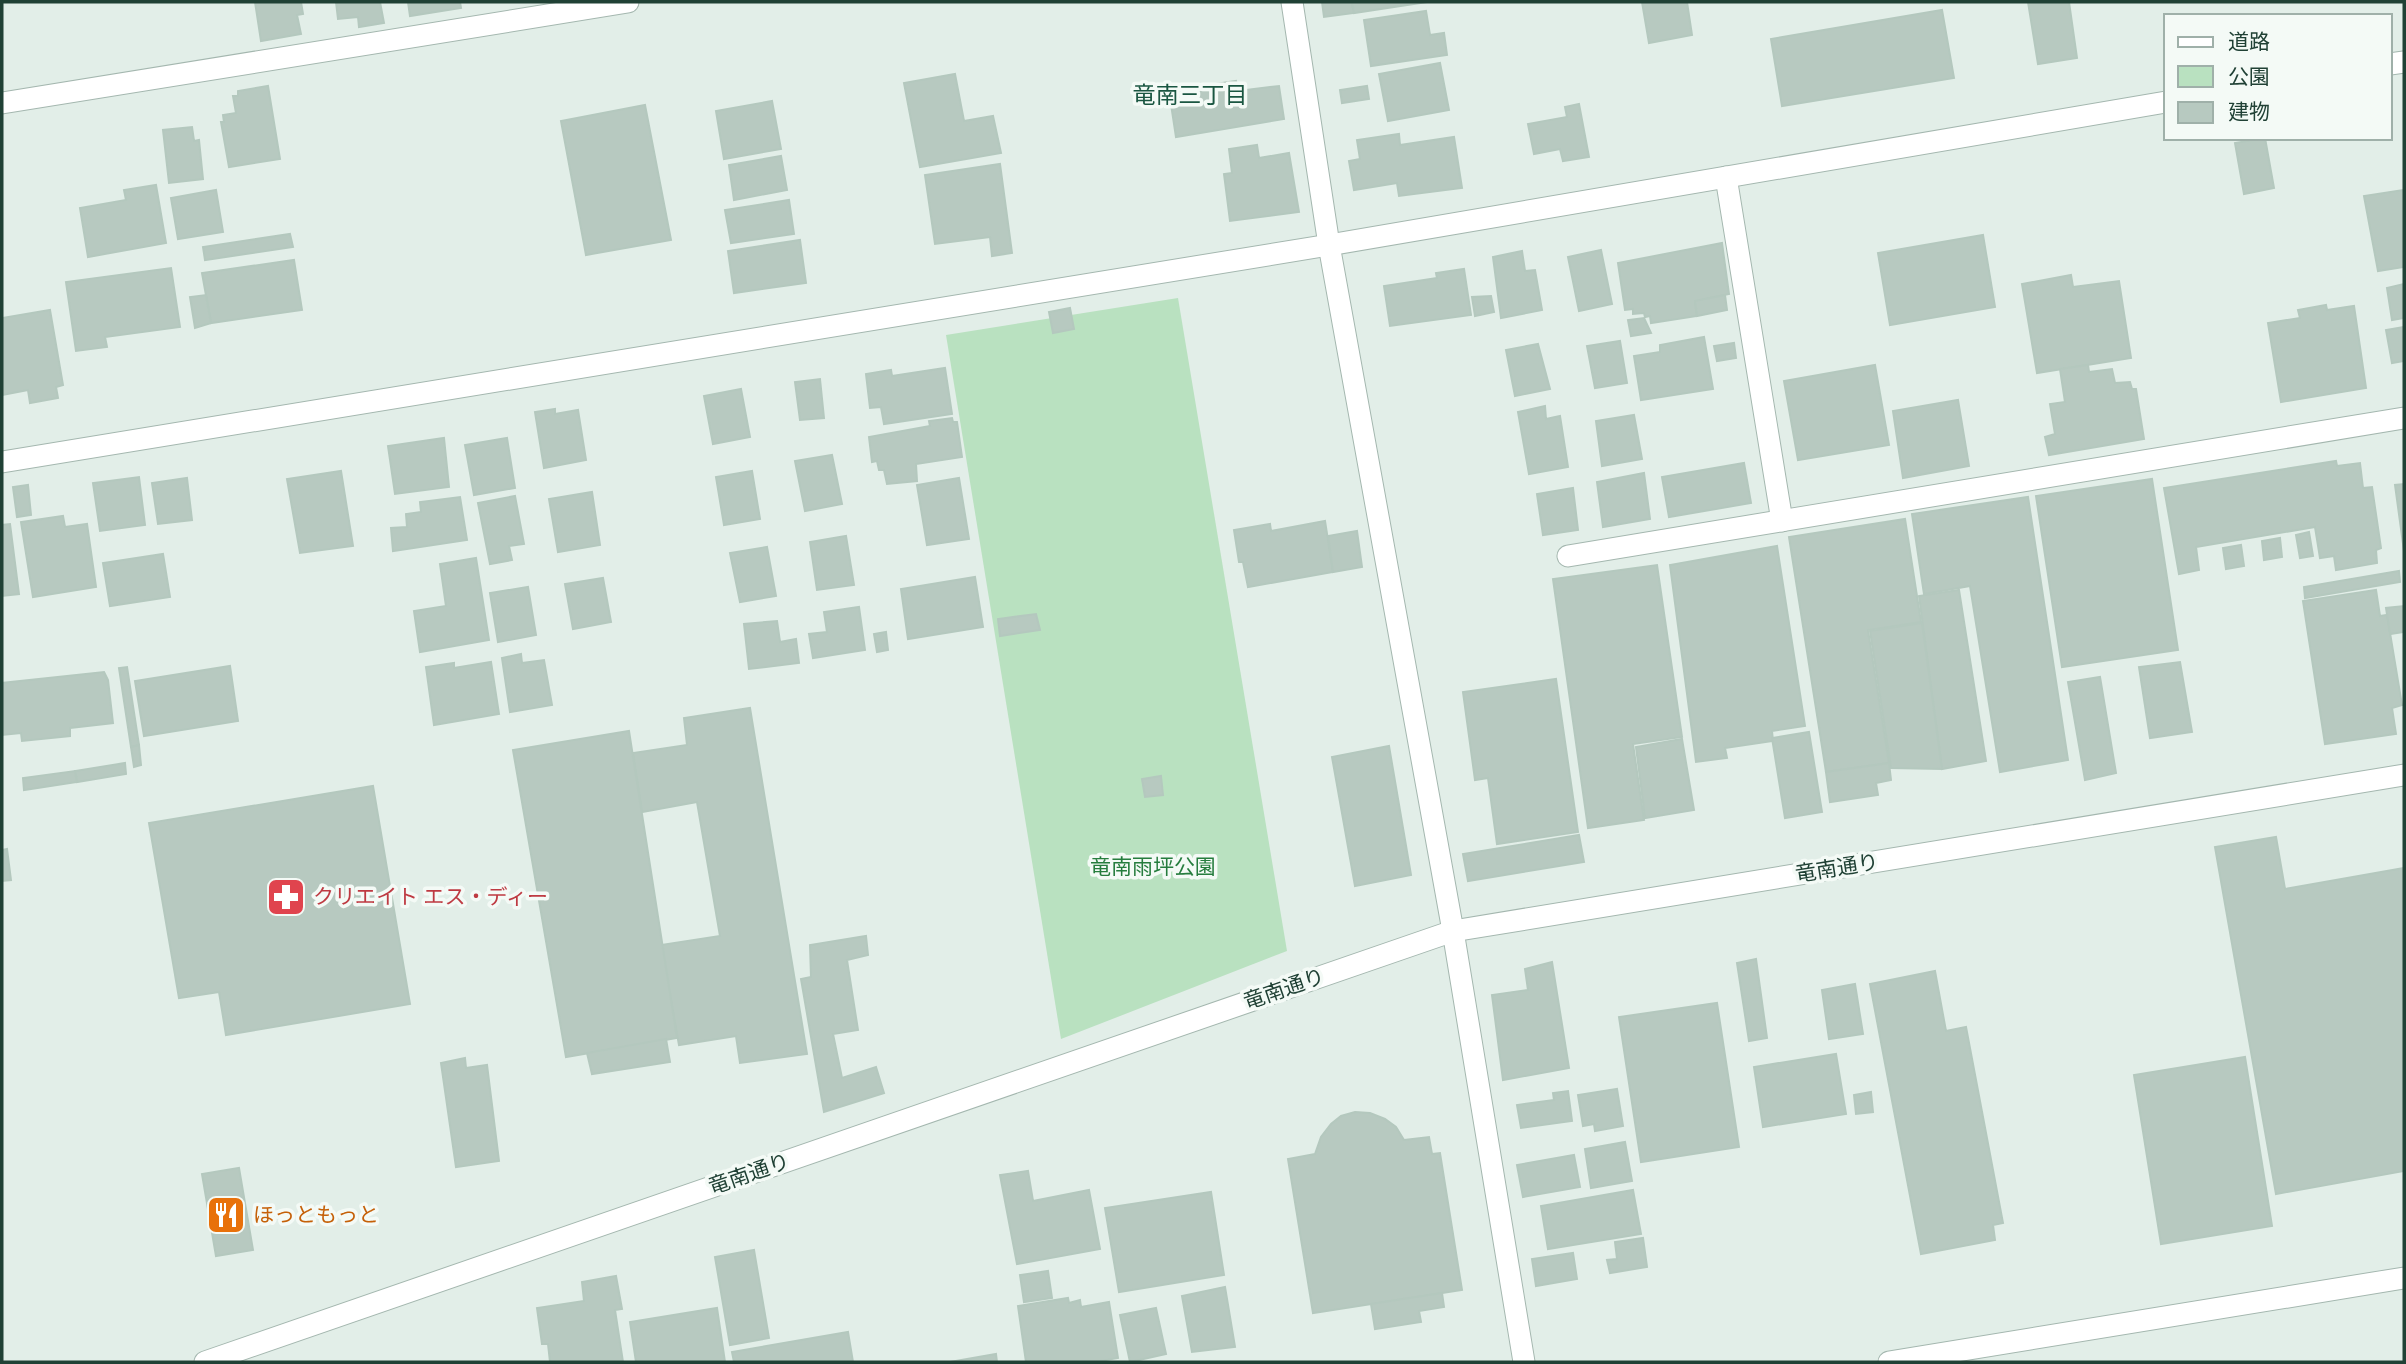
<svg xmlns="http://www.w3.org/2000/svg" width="2406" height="1364" font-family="'Nunito Sans','Noto Sans JP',sans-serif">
	<rect width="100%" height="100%" fill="#e2eee8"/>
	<path fill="#b9e1c0" d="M1178 298 1287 951 1061 1039 946 335Z"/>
	<g fill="#b7c9c0" stroke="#b4c8be" stroke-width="2">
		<path d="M255 2H301L303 14 297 15 301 34 261 41Z"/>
		<path d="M336 2H380L384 23 359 27 358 17 338 19Z"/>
		<path d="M408 2H460L461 8 410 16Z"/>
		<path d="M1322 2H1352L1354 13 1324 17Z"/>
		<path d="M1352 2H1427L1354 13Z"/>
		<path d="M1642 2H1687L1692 35 1649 43Z"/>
		<path d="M2028 2H2069L2077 58 2038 64Z"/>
		<path d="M1942 10 1954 78 1782 106 1771 39Z"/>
		<path d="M1426 11 1430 35 1444 33 1447 55 1371 66 1364 20Z"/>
		<path d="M1440 63 1449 110 1388 121 1379 74Z"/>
		<path d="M955 74 964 121 993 116 1001 153 920 167 904 83Z"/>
		<path d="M1236 81 1238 91 1279 86 1284 119 1176 137 1169 91Z"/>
		<path d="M268 86 280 159 229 167 221 122H224L223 115 236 113 233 96H238V91Z"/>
		<path d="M1367 86 1369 99 1342 103 1340 90Z"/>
		<path d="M772 101 781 149 724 159 716 111Z"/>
		<path d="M1579 104 1589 157 1563 161 1560 149 1534 154 1528 124 1567 117 1565 107Z"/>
		<path d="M645 105 671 240 586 255 561 121Z"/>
		<path d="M192 127 194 141 199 140 203 179 169 183 163 130Z"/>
		<path d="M1399 134 1400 145 1454 137 1462 188 1399 196 1397 183 1354 190 1349 161 1360 159 1357 140Z"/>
		<path d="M2265 138 2274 188 2244 194 2235 143Z"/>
		<path d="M1257 145 1259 158 1289 153 1299 212 1230 221 1224 174 1232 173 1229 149Z"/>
		<path d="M781 156 787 190 734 200 729 165Z"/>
		<path d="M1000 164 1012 253 992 256 990 237 935 244 925 175Z"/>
		<path d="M156 185 166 243 88 257 80 208 126 200 124 190Z"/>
		<path d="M216 190 223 232 178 239 171 198Z"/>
		<path d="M2404 190V267L2378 271 2364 196Z"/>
		<path d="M789 200 794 234 731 243 725 210Z"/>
		<path d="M290 234 293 247 205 260 203 247Z"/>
		<path d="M1983 235 1995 307 1890 325 1878 253Z"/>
		<path d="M800 240 806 283 734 293 728 251Z"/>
		<path d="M1722 243 1729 294 1695 301 1697 316 1651 323 1650 316 1645 317 1644 313 1633 314V309L1625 310 1618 263Z"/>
		<path d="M1601 250 1612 304 1579 311 1568 257Z"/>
		<path d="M1522 251 1525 271 1535 270 1542 310 1501 318 1493 257Z"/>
		<path d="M294 260 302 310 211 323 202 273Z"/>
		<path d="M171 268 180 327 105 337 107 347 76 351 66 282Z"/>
		<path d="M1464 269 1471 315 1390 326 1384 286 1437 278 1436 273Z"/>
		<path d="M2071 275 2073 287 2119 281 2131 358 2037 373 2022 284Z"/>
		<path d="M2404 284V318L2392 320 2387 288Z"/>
		<path d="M206 295 211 323 195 328 190 297Z"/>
		<path d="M1725 295 1727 310 1697 316 1695 301Z"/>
		<path d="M1491 296 1494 312 1475 316 1472 297Z"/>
		<path d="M2326 305 2327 310 2354 306 2366 388 2281 402 2268 323 2300 318 2298 310Z"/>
		<path d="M1070 308 1074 329 1053 333 1049 312Z"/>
		<path d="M50 310 63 385 56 387 58 398 30 403 28 390 2 395V318Z"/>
		<path d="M1644 318 1651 333 1631 336 1628 320Z"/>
		<path d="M2404 327V361L2392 363 2386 330Z"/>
		<path d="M1704 337 1713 389 1641 400 1634 356 1660 352V345Z"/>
		<path d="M1620 341 1627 383 1595 388 1587 346Z"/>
		<path d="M1734 343 1736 358 1717 361 1714 346Z"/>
		<path d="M1538 344 1550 389 1515 396 1506 350Z"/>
		<path d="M1875 365 1889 445 1798 460 1784 381Z"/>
		<path d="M2088 365 2089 372 2112 369 2115 383 2130 382 2132 389H2136L2144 439 2049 455 2045 437 2055 434 2050 404 2065 402 2060 369Z"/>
		<path d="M945 368 952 414 884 424 881 407 870 408 866 374 891 370 892 376Z"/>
		<path d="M820 379 824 418 800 420 795 382Z"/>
		<path d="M741 389 750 437 713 444 704 396Z"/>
		<path d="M1958 400 1969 466 1903 478 1893 411Z"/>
		<path d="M1545 406 1546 419 1560 416 1568 467 1529 474 1518 412Z"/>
		<path d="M555 409V414L578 410 586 460 544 468 535 412Z"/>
		<path d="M1634 415 1642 459 1602 466 1596 421Z"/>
		<path d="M952 418 953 422H957L962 457 916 464 917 481 887 484 884 470H879L877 461 872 462 869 437 930 426 929 421Z"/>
		<path d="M444 438 449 487 395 494 388 446Z"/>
		<path d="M507 438 515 488 474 495 465 445Z"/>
		<path d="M832 455 842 504 805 511 795 461Z"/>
		<path d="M2336 461 2337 466 2360 463 2363 488 2372 487 2381 548 2376 550 2377 563 2336 570 2334 556 2320 558 2315 527 2196 547 2199 570 2179 574 2164 488Z"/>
		<path d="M1744 463 1751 503 1669 517 1662 477Z"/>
		<path d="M341 471 353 546 300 553 287 479Z"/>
		<path d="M752 471 760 519 724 525 716 477Z"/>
		<path d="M1644 473 1650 519 1603 527 1597 482Z"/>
		<path d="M139 477 145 525 100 531 93 483Z"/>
		<path d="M187 478 192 520 158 524 152 483Z"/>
		<path d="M959 478 969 539 927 545 917 485Z"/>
		<path d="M2152 479 2178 650 2062 667 2036 496Z"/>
		<path d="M2404 484V551L2395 485Z"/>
		<path d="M28 485 31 515 17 517 13 487Z"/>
		<path d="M1573 488 1578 530 1543 535 1537 494Z"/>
		<path d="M592 492 600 545 558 552 549 499Z"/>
		<path d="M515 496 524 544 509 546 512 560 490 564 478 503Z"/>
		<path d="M460 497 467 540 393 551 391 528 407 527 406 514 421 512 420 502Z"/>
		<path d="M2028 497 2068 760 2000 772 1970 586 1924 594 1912 514Z"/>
		<path d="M63 516 65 527 87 524 96 587 33 597 21 522Z"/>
		<path d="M1905 519 1921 622 1868 630 1889 763 1826 772 1789 537Z"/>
		<path d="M1325 521 1333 572 1248 587 1243 562H1239L1234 530 1270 524 1271 531Z"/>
		<path d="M10 524 19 594 2 596V525Z"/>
		<path d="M1357 531 1362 567 1333 572 1328 536Z"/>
		<path d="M2309 532 2313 556 2300 558 2296 535Z"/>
		<path d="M846 536 854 585 817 590 810 542Z"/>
		<path d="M2280 538 2282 557 2264 560 2262 541Z"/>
		<path d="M2241 545 2244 566 2226 569 2223 548Z"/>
		<path d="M1777 546 1805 726 1772 731 1773 741 1725 748 1727 758 1696 762 1670 565Z"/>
		<path d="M767 547 776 596 740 602 730 553Z"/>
		<path d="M163 554 170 597 110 606 103 563Z"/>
		<path d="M476 558 489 640 420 652 414 611 446 606 440 564Z"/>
		<path d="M1657 565 1682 737 1633 744 1644 820 1588 828 1553 579Z"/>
		<path d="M2399 571 2400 582 2305 598 2304 587Z"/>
		<path d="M975 577 983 627 908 639 901 589Z"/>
		<path d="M603 578 611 622 573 629 565 584Z"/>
		<path d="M528 587 536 635 498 642 490 593Z"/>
		<path d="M1959 590 1986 761 1942 769 1919 596Z"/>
		<path d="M2376 590 2380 616 2387 615 2402 705 2392 708 2396 734 2325 744 2303 601Z"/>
		<path d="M2404 606V632L2390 634 2386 608Z"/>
		<path d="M859 607 865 650 813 658 809 634 827 632 824 612Z"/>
		<path d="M1036 614 1040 630 1000 636 998 619Z"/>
		<path d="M777 621 780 642 796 639 799 663 749 669 744 624Z"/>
		<path d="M1922 623 1942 769 1891 768 1870 631Z"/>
		<path d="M886 632 888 650 877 652 874 634Z"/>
		<path d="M521 654 522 663 544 660 552 705 510 712 502 658Z"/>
		<path d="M491 662 499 714 434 725 426 667 454 663V668Z"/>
		<path d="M2180 662 2192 732 2150 738 2139 667Z"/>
		<path d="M230 666 238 721 144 736 135 681Z"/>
		<path d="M127 667 139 745 131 747 119 668Z"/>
		<path d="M104 672 108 680 113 723 70 728V736L22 741 21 733 2 735V683Z"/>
		<path d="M2100 677 2116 773 2085 780 2068 682Z"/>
		<path d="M1556 679 1578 832 1497 844 1488 778 1475 780 1463 692Z"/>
		<path d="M750 708 807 1054 740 1063 736 1036 679 1045 661 945 720 936 697 802 642 812 633 753 687 745 684 718Z"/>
		<path d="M629 731 677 1038 566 1057 513 750Z"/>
		<path d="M1809 732 1822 812 1785 818 1772 738Z"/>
		<path d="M1682 739 1694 810 1645 818 1636 747Z"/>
		<path d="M139 745 141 765 134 767 131 747Z"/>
		<path d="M1389 746 1411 875 1355 886 1332 757Z"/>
		<path d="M125 763 126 774 77 782 75 771Z"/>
		<path d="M1889 763 1891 780 1876 783 1878 795 1830 802 1826 772Z"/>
		<path d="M75 771 77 782 24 790 23 778Z"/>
		<path d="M1161 776 1163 795 1145 797 1142 779Z"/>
		<path d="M373 786 410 1004 226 1035 219 992 179 998 149 823Z"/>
		<path d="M1579 835 1584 862 1468 881 1463 854Z"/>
		<path d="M2276 837 2285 889 2404 868V1171L2276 1194 2215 847Z"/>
		<path d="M7 849 11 880 2 881V850Z"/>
		<path d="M866 936 868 955 847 960 858 1030 833 1034 842 1078 876 1067 884 1093 824 1112 801 979 811 977 810 945Z"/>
		<path d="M1756 959 1767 1038 1749 1041 1737 963Z"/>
		<path d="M1552 962 1569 1068 1503 1080 1492 995 1528 990 1525 969Z"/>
		<path d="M1935 971 1946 1031 1966 1027 2003 1223 1993 1225 1995 1240 1921 1254 1870 984Z"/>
		<path d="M1855 984 1863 1034 1829 1039 1822 990Z"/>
		<path d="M1717 1003 1739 1147 1641 1162 1619 1017Z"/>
		<path d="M666 1039 670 1062 592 1074 587 1053Z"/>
		<path d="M1836 1054 1846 1114 1763 1127 1754 1067Z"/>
		<path d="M2245 1057 2272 1226 2161 1244 2134 1075Z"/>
		<path d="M465 1058 466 1068 487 1065 499 1161 456 1167 441 1063Z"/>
		<path d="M1617 1089 1623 1126 1595 1131 1594 1124 1583 1126 1578 1095Z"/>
		<path d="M1568 1091 1572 1121 1521 1128 1517 1105 1554 1100 1553 1093Z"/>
		<path d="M1871 1092 1873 1112 1856 1114 1854 1095Z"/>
		<path d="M1355 1112 1370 1113 1385 1119 1396 1127 1404 1140 1429 1137 1432 1154 1440 1153 1462 1290 1313 1313 1288 1159 1315 1154 1321 1137 1331 1124 1341 1116Z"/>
		<path d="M1625 1142 1632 1181 1591 1188 1585 1149Z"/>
		<path d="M1574 1155 1580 1187 1523 1197 1517 1165Z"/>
		<path d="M239 1168 253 1250 216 1256 202 1174Z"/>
		<path d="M1028 1171 1033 1201 1089 1190 1100 1249 1017 1264 1000 1175Z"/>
		<path d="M1633 1190 1641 1234 1548 1249 1541 1206Z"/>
		<path d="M1211 1192 1224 1275 1119 1292 1105 1208Z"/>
		<path d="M1643 1238 1647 1267 1610 1273 1607 1260 1617 1259 1615 1242Z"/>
		<path d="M754 1250 769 1338 730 1345 715 1257Z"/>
		<path d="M1573 1253 1577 1279 1536 1286 1532 1259Z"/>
		<path d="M1048 1271 1052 1298 1024 1302 1020 1275Z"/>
		<path d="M616 1276 622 1309 615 1310 623 1362H550L548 1344H542L537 1308 584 1301 582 1282Z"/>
		<path d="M1225 1287 1235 1347 1192 1352 1182 1296Z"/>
		<path d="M1442 1293 1444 1307 1419 1311 1421 1322 1375 1329 1371 1304Z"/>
		<path d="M1068 1298 1069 1303 1080 1300 1081 1307 1109 1302 1118 1358 1095 1362H1026L1018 1306Z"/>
		<path d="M717 1308 725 1362H636L630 1322Z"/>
		<path d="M1156 1308 1166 1354 1130 1362 1120 1315Z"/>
		<path d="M848 1332 853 1362H734L732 1352Z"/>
		<path d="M996 1354 997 1362H950Z"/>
	</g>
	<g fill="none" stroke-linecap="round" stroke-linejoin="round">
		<defs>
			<g id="minor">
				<path d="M1292 2 1329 245 1453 931 1524 1362"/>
				<path d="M2390 64 2404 62"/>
				<path d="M2 103 628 2"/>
				<path d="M1726 177 1782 521"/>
				<path d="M2 462 1329 245 2166 102"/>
				<path d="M1568 556 2404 418"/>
				<path d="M1889 1362 2404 1278"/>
			</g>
			<path id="tertiary" d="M205 1362 1453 931 2404 775"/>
		</defs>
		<use href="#minor" stroke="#a4b7af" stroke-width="23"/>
		<use href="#tertiary" stroke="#a4b7af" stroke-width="23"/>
		<use href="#minor" stroke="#fff" stroke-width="21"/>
		<use href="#tertiary" stroke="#fff" stroke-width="21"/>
	</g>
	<defs>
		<symbol id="pharmacy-square" viewBox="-11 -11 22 22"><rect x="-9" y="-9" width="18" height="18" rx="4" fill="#e0444e" stroke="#f4faf6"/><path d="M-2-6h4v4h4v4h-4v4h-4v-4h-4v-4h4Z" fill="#fff"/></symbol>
		<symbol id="restaurant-square" viewBox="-11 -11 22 22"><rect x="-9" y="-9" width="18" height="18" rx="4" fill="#e8710a" stroke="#f4faf6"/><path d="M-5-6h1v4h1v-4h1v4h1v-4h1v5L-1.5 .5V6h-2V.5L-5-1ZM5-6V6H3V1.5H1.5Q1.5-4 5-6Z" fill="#fff"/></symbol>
	</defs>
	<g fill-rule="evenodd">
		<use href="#pharmacy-square" x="264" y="875" width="44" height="44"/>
		<use href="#restaurant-square" x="204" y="1193" width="44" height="44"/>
	</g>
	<g text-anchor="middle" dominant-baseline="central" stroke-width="7" stroke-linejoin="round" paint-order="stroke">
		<g font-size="21" fill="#267d3e" stroke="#f4faf6">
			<text x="1153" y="867">竜南雨坪公園</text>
		</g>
		<g font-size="21" fill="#204135" stroke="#f4faf6">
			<text transform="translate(1837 868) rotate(-9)">竜南通り</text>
			<text transform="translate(1284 989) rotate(-19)">竜南通り</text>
			<text transform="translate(749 1174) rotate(-19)">竜南通り</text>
		</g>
		<g font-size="21" fill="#be3a42" stroke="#f4faf6" text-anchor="start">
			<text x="313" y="897">クリエイト エス・ディー</text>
		</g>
		<g font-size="21" fill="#c56008" stroke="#f4faf6" text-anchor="start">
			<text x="253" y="1215">ほっともっと</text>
		</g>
		<g font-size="23" fill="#1a5641" stroke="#f4faf6">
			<text x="1190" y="95">竜南三丁目</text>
		</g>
	</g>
	<rect width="2406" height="1364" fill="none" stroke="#204135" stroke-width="7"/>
	<rect x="2164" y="14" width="228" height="126" fill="#f4faf6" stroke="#9fb0a9" stroke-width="2"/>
	<rect x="2178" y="37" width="35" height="10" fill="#ffffff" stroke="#9fb0a9" stroke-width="2"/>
	<text x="2228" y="49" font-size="21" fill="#204135">道路</text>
	<rect x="2178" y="66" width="35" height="21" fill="#b9e1c0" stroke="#9fb0a9" stroke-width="2"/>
	<text x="2228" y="84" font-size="21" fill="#204135">公園</text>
	<rect x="2178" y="102" width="35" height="21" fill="#b7c9c0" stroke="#9fb0a9" stroke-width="2"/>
	<text x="2228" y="119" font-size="21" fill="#204135">建物</text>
</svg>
